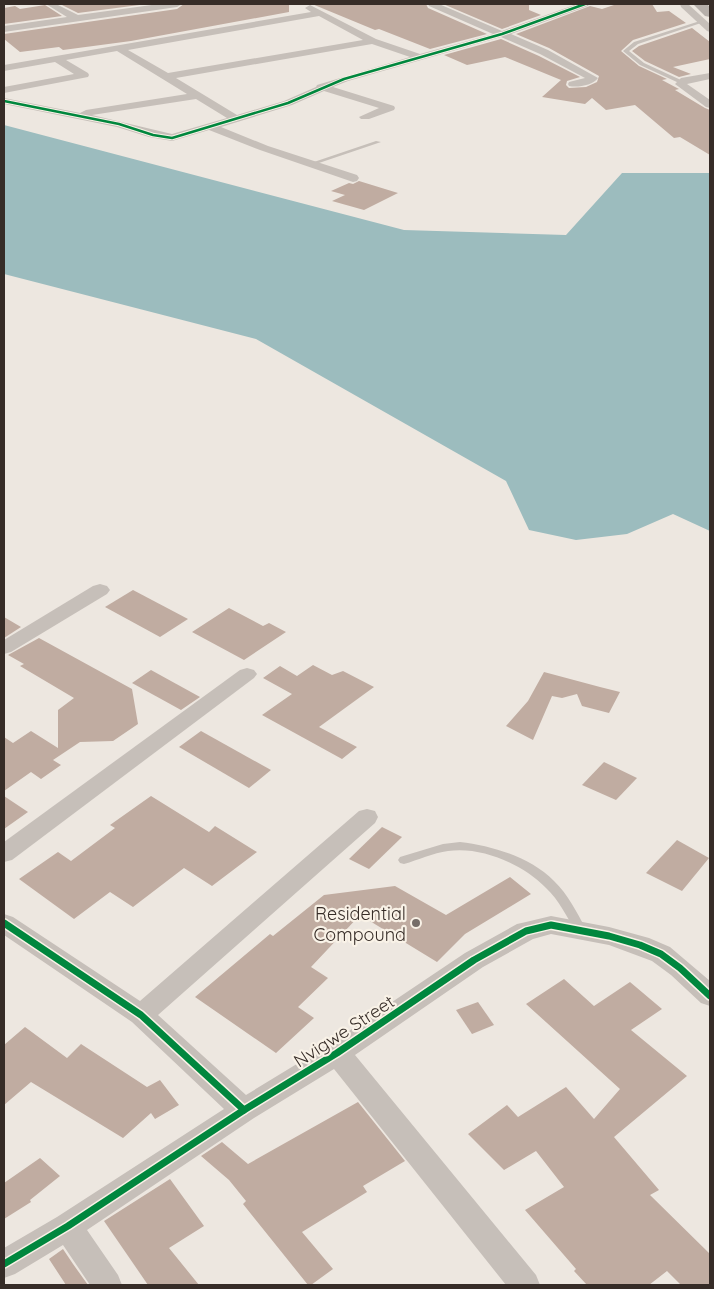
<svg xmlns="http://www.w3.org/2000/svg" width="714" height="1289" font-family="Quicksand,sans-serif">
	<rect width="100%" height="100%" fill="#ede7e0"/>
	<path fill="#9cbcbe" d="M4 125 404 230 566 235 622 173H710V531L673 514 627 534 576 540 529 530 506 481 256 339 4 274Z"/>
	<g fill="#c0aca1">
		<path d="M60 4H147L78 13Z"/>
		<path d="M184 4H289V12L131 41 63 50 59 47 20 52 4 39V34L177 9Z"/>
		<path d="M312 4H426L428 8 487 34 430 49 379 29 375 30Z"/>
		<path d="M443 4H529V10L541 15 502 29Z"/>
		<path d="M617 4H652L657 12 669 11 686 23 633 40 621 51 639 66 667 79 662 80 677 88 679 89 675 90 705 108 710 110V155L680 137 674 138 635 105 606 110 592 98 585 104 542 97 561 80 505 57 467 65 444 55 501 39 539 56 580 77 567 81 566 85 569 88 586 87 597 82 599 76 549 48 516 34 590 6 602 9Z"/>
		<path d="M45 5 62 16 4 24V8L15 6 20 9Z"/>
		<path d="M692 28 710 42V59L673 67 691 74 679 77 645 61 632 51 639 46Z"/>
		<path d="M359 181 398 193 364 210 332 201 345 195 331 191 349 183 353 184Z"/>
		<path d="M133 590 188 619 160 637 105 607Z"/>
		<path d="M229 608 263 626 269 623 286 632 244 660 192 632Z"/>
		<path d="M4 617 21 627 4 638Z"/>
		<path d="M39 638 132 689 138 724 113 741 80 742 53 760 61 765 41 779 31 772 4 791V737L13 743 31 731 58 748V710L74 698 20 666 24 664 8 655Z"/>
		<path d="M313 665 332 675 343 671 374 687 319 727 357 747 342 759 262 715 292 694 263 678 280 666 297 676Z"/>
		<path d="M151 670 200 697 181 710 132 683Z"/>
		<path d="M544 672 600 687 620 692 609 713 582 706 577 694 562 698 552 696 533 740 506 726 528 701Z"/>
		<path d="M201 731 271 770 249 788 179 747Z"/>
		<path d="M604 762 637 778 616 800 582 785Z"/>
		<path d="M4 796 28 812 4 829Z"/>
		<path d="M151 796 209 832 215 826 257 852 212 886 184 868 133 907 110 892 74 919 19 879 58 852 71 861 115 828 110 825Z"/>
		<path d="M382 827 402 837 369 869 349 859Z"/>
		<path d="M677 840 709 858 682 891 646 873Z"/>
		<path d="M510 877 531 894 465 934 437 962 360 915 311 967 328 978 298 1007 314 1018 276 1053 195 997 270 934 273 936 324 895 395 886 446 915Z"/>
		<path d="M564 979 594 1006 630 982 662 1009 631 1030 687 1076 614 1137 659 1190 650 1195 710 1254V1285H681L667 1271 649 1285H587L574 1271 576 1269 525 1210 564 1187 536 1151 504 1170 468 1134 507 1105 518 1117 566 1087 594 1119 620 1089 526 1004Z"/>
		<path d="M478 1002 494 1025 472 1034 456 1010Z"/>
		<path d="M25 1027 67 1058 81 1044 147 1087 160 1080 179 1105 155 1119 151 1113 123 1138 31 1082 4 1105V1045Z"/>
		<path d="M358 1102 405 1161 363 1186 367 1192 302 1232 333 1269 311 1285H308L243 1204 246 1201 229 1180 201 1156 222 1142 248 1164Z"/>
		<path d="M40 1158 60 1176 30 1200 31 1202 4 1219V1183Z"/>
		<path d="M170 1179 204 1226 169 1248 199 1285H148L104 1221Z"/>
		<path d="M63 1249 73 1264 88 1285H66L49 1259Z"/>
	</g>
	<g fill="none" stroke-linecap="round" stroke-linejoin="round">
		<g fill="#c6bfb9" fill-rule="evenodd">
			<path d="M700 21 704 22 638 44 629 51 644 63 683 81V83H679L640 65 623 51 634 42Z"/>
			<path d="M376 141 381 142 313 165 308 164Z"/>
			<path d="M460 842C493 846 530 857 554 881 568 894 577 913 586 929L584 932 580 934 576 932C567 917 559 900 546 888 523 864 481 846 448 851 433 853 418 860 404 864L400 863 398 860 400 857 443 844Z"/>
		</g>
		<g fill="#c6bfb9" fill-rule="evenodd">
			<path d="M46 4H56L78 15 159 4H182L177 7 4 32V26L67 17Z"/>
			<path d="M428 4H439L502 31 577 4H589L588 6 511 34 548 50 598 78C593 85 578 88 569 86L568 84 569 82 585 78 540 54 501 37 348 81 333 87 394 106 395 108 394 110 369 119H361L359 117 379 108 324 91 292 105 221 127 268 146 357 175 359 178 357 181 353 182 260 150 209 130 172 141 149 137 117 127 4 104V98L80 113 86 110 187 94 117 51 66 60 88 73 89 75 88 77 4 93V87L74 74 55 62 4 71V65L311 12 305 8 310 5 376 39 420 54 493 34 429 6ZM319 16 363 40 168 73 128 50ZM372 44 410 57 317 85 316 87 284 101 237 115 176 78ZM196 99 227 118 172 134 92 115Z"/>
			<path d="M680 4H688L710 24V32L707 31 681 7Z"/>
			<path d="M710 73V79L687 84 710 100V108L706 107 675 84 681 78Z"/>
			<path d="M100 584 107 586 110 590 107 594 11 652 4 654V640L93 586Z"/>
			<path d="M247 668 254 670 257 674 254 678 12 860 4 862V842L240 670Z"/>
			<path d="M367 809 375 811 378 817 375 823 158 1015 246 1095 328 1045 465 953 517 924 526 922 551 916 609 927 649 938 670 947 710 981V1006L701 1003 671 975 652 961 609 945 551 934 533 939 483 967 355 1055 536 1275 540 1285H506L334 1069 254 1118 87 1230 118 1275 122 1285H90L63 1245 15 1274 4 1278V1248L57 1217 224 1109 132 1022 4 935V914L13 917 140 1001 359 811Z"/>
		</g>
		<path fill="#b6afaa" fill-rule="evenodd" d="M693 4H707L710 7V17L705 16Z"/>
		<defs>
			<path id="cycleway-far1" d="M4 101 119 124 153 135 172 138 288 103 344 79 502 34 585 4"/>
			<g id="cycleway">
				<path d="M4 923 141 1015 244 1110"/>
				<path d="M4 1264 68 1226 244 1110 337 1053 474 960 526 931 551 925 609 936 640 945 661 954 680 968 710 996"/>
			</g>
		</defs>
		<use href="#cycleway-far1" stroke="#f9f2e7" stroke-width="4.5"/>
		<use href="#cycleway" stroke="#f9f2e7" stroke-width="10"/>
		<use href="#cycleway-far1" stroke="#00873e" stroke-width="2.5"/>
		<use href="#cycleway" stroke="#00873e" stroke-width="7"/>
	</g>
	<circle fill="#766d68" stroke="#f9f2e7" stroke-width="2" cx="416" cy="923" r="5"/>
	<g text-anchor="middle" dominant-baseline="central" stroke-width="4.5" stroke-linejoin="round" paint-order="stroke">
		<g font-size="18" fill="#362c27" stroke="#f9f2e7" text-anchor="end">
			<text x="406" y="913">Residential<tspan x="406" dy="21">Compound</tspan></text>
		</g>
		<g font-size="18" fill="#362c27" stroke="#f9f2e7">
			<text transform="translate(344 1031) rotate(-33)">Nvigwe Street</text>
		</g>
	</g>
	<rect width="714" height="1289" fill="none" stroke="#362c27" stroke-width="10"/>
</svg>
